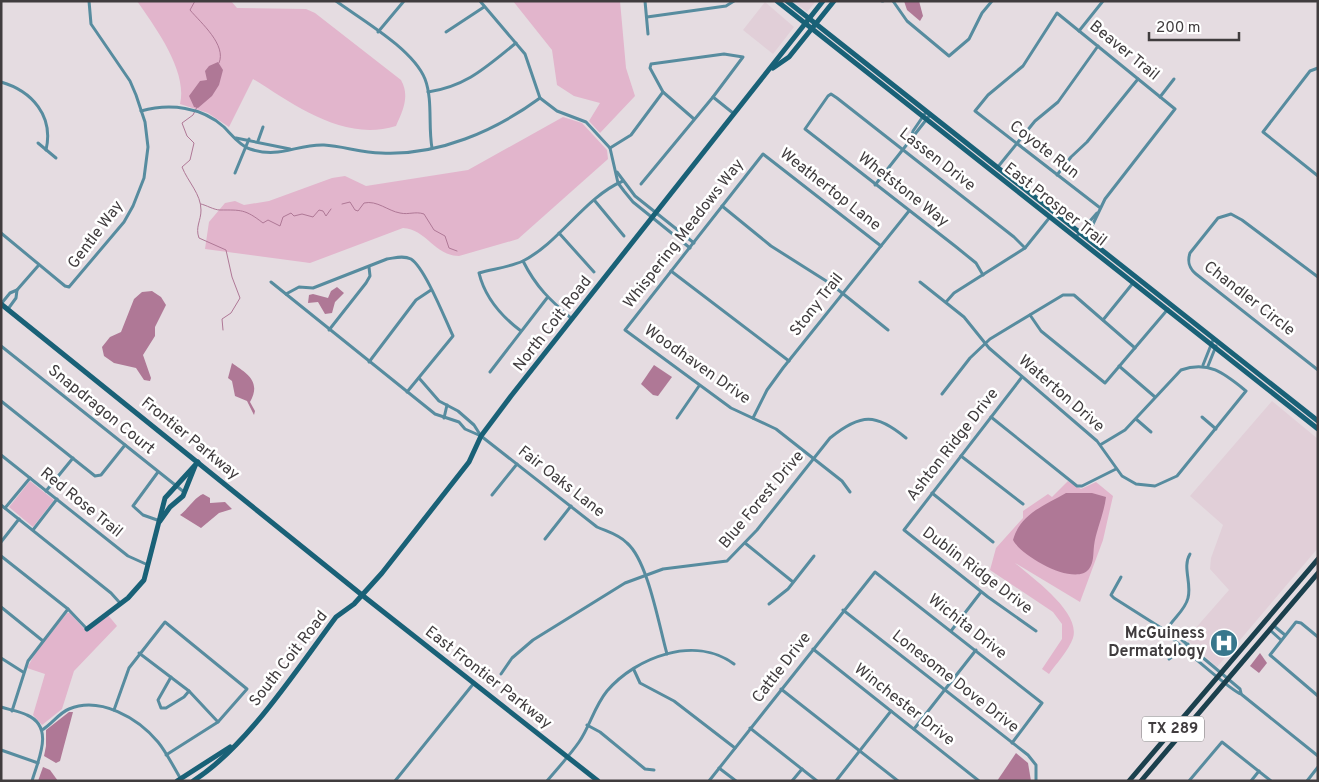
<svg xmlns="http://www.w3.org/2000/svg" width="1319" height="782" font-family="Overpass,sans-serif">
	<rect width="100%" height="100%" fill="#e5dce1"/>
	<g fill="#e1cfd8">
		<path d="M793 1H816L807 12Z"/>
		<path d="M765 2 794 27 773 54 743 30Z"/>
		<path d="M1272 401 1318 439V548L1217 667 1186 639 1229 590 1210 569 1211 558 1223 525 1190 496Z"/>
	</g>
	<g fill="#e2b5cc">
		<path d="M137 1H231L237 8 306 9 315 13 401 80C410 96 403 110 396 126 343 142 295 105 253 79L229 127 208 113 180 104C188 71 155 27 137 1Z"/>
		<path d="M513 1H620L626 68 635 96 600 133 589 121 600 103 574 96 557 85 552 50Z"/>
		<path d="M563 117 582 123 607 150 608 159 518 239 459 256C435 256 426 229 403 228L310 263 205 249 209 222 225 203 235 201 244 205 269 201 332 178 345 176 366 186 468 170Z"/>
		<path d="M30 481 54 500 33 527 9 507Z"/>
		<path d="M1068 481 1081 489 1096 482 1113 496 1103 540 1080 602 1015 563C1032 578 1081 612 1073 638 1069 650 1056 664 1049 674L1042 669 1062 639V624L1053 612 990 570 996 548 1023 518V511L1048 494 1052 497Z"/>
		<path d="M67 613H70L87 632 108 615 117 626 74 671 62 709 42 725 33 715 45 674 27 668 36 652Z"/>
	</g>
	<g fill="#af7896">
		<path d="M904 1H919L923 16 920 21 907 10Z"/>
		<path d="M218 62 223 70 219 85 212 96 198 108 194 107 189 96 200 81 207 80 205 71 209 66Z"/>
		<path d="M337 287 344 293 335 302 332 313 325 314 318 302 308 303 309 295 313 294 328 298 331 291Z"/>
		<path d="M152 291 161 297 166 305 155 327V336L143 355 151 378 150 381 144 380 136 368 114 363 104 356 102 347 110 337 121 332 134 299 142 292Z"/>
		<path d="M232 363C246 373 262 381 250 402L255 411 254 415 247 401 235 396 232 381 228 378Z"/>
		<path d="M654 365 672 377 658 396 653 395 641 384Z"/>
		<path d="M1066 493H1092L1106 497C1104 514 1096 530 1094 546 1093 554 1094 562 1089 569 1075 587 1021 556 1013 540 1020 514 1045 505 1066 493Z"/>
		<path d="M203 494 210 498V503L225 502 232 509 219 513 201 528 180 515C188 509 194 498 203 494Z"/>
		<path d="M1260 653 1267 663 1259 673 1250 666Z"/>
		<path d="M69 712H73L60 761 56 763 44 756 46 746V730Z"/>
		<path d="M1016 753 1028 763 1031 781H997Z"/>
		<path d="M43 767 50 770 58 781H38Z"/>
	</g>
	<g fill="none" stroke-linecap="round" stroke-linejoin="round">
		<g stroke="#af7896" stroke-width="1">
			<path d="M195 1 190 10C201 23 227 45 219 63"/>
			<path d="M197 107 193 115 182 123 187 136 194 143 190 160 182 167C188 182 201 194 201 210 201 221 195 227 199 238L226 250 232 277 240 298 231 313 222 319 223 330"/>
			<path d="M201 204C206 205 214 210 220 210 241 210 245 209 263 223L268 220 280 226 283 217 291 213 294 216 302 214 313 217 319 210 323 211 326 216 331 209"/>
			<path d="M342 204 350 202 355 210 358 211 364 203C377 200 388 211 400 213 409 215 415 211 424 214L434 230 445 236 449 248 457 251"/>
		</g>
		<g stroke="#578c9f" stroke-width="3">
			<path d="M336 1C362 20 413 49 425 79 433 100 428 126 432 148"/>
			<path d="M480 1 525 54 540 98 557 111 586 122 610 148 618 183 624 191 633 202 690 248"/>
			<path d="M645 1 648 34"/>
			<path d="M882 1H883"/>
			<path d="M893 1 907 21 949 56 969 39 982 13 992 1"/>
			<path d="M647 17 726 6 734 1"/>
			<path d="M1079 31 1103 1"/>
			<path d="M378 32 404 1"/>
			<path d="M446 32 484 7"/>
			<path d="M1318 68 1310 71 1263 132 1318 176"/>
			<path d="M1 82C32 91 54 116 46 150"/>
			<path d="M428 92C467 86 486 67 516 43"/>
			<path d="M1160 97 1174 79"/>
			<path d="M141 111C170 103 202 107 224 127 231 134 240 146 250 149 280 159 296 144 324 145 343 146 362 153 381 153 438 156 495 131 540 98"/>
			<path d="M694 119 663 92 650 68 651 64 724 54 743 57 713 97"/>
			<path d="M236 138 290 149"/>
			<path d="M911 139 913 131 926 112"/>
			<path d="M258 141 263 127"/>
			<path d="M38 143 56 158"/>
			<path d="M610 148 631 135 663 92"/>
			<path d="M997 168 1035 121 1058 102 1098 46"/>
			<path d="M617 172 635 196 694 243"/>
			<path d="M235 173 249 139"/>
			<path d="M1057 175 1071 157 1087 142 1138 79"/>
			<path d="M641 184 713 97 733 113"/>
			<path d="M875 185 930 115"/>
			<path d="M595 201 624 236"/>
			<path d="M722 206 771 246 831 284 888 330"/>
			<path d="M1 233 65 286 69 287 124 222 133 206 144 178 148 147 145 122 136 95 130 81 91 24 89 1"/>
			<path d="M559 233 594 272"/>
			<path d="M1076 237 1097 213"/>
			<path d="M1084 237 1093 224 1105 199 1175 109 1057 13 1023 66 988 95 975 111 1099 207"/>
			<path d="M523 261C536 287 550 300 572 319"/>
			<path d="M671 271 789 361"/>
			<path d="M983 275 976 263 955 246 805 129 828 96 831 94 837 98 1014 237 1025 248"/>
			<path d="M1318 277 1242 220 1231 214 1218 218 1190 253C1187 262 1189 268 1196 274L1318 370"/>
			<path d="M271 282 435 414 459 422 465 429 481 436 597 527C608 532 618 534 627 543 648 561 659 626 667 654"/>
			<path d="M920 282 964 317 989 348 1097 441 1122 476 1136 484 1155 486 1177 476 1246 391C1225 374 1209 360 1181 370L1125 430 1100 445"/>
			<path d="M286 294 299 287 313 288 387 259C395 258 403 255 411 259 425 268 445 319 453 336L407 392"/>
			<path d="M946 302 954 293 1025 248 1050 217"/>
			<path d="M1 304 10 293 17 290"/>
			<path d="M8 309 16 298 17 290 38 266"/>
			<path d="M1030 315 1041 331 1105 383 1168 309"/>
			<path d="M1103 320 1133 283"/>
			<path d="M329 330 366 283 370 276 369 267"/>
			<path d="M521 331C501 316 485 298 479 273 493 269 510 267 523 261 560 242 585 197 623 181"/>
			<path d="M1 346 184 492"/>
			<path d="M369 362 416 300 431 290"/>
			<path d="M1203 365 1213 340"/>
			<path d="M1119 366 1155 397"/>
			<path d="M1208 366 1216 346"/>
			<path d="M490 372 547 298"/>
			<path d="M1022 377 904 530 988 597 1036 631"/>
			<path d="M419 378 439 401 458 411 474 425 481 436"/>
			<path d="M942 394 970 358 990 339 1063 295H1074L1135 348"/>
			<path d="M1 401 95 476 101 475 125 445"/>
			<path d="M991 417 1077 486H1082L1116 469"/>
			<path d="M1202 417 1216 429"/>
			<path d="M444 418 447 405"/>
			<path d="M677 418 699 386"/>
			<path d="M753 418 767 390 783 368 909 211"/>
			<path d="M1136 419 1151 432"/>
			<path d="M1 455 128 556 148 565"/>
			<path d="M961 456 1023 504"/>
			<path d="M158 472 133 506 143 515 160 521"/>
			<path d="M46 491 73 458"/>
			<path d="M850 492 842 481 776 429 731 408 625 330 763 154 881 246"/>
			<path d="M932 493 993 542"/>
			<path d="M492 495 517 464"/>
			<path d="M1 505 111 593 120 603"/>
			<path d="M5 508 30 478"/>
			<path d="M33 530 57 499"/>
			<path d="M545 539 571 506"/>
			<path d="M1 542 19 519"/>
			<path d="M745 543 793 582"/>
			<path d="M1 556 68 609 87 629"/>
			<path d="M1121 577 1111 595 1114 598 1166 631 1176 635 1240 689 1241 693"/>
			<path d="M769 604 788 589 814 556"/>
			<path d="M1 607 43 641"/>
			<path d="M843 610 1028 755 1036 765V781"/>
			<path d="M1274 626 1285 635"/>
			<path d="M1270 630 1281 640"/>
			<path d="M951 631 981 592"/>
			<path d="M1166 631C1170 638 1233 692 1241 694L1318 756"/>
			<path d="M1166 631C1172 619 1185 611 1188 598 1192 583 1182 567 1190 554"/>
			<path d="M1318 637 1301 623 1296 622 1270 655 1318 696"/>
			<path d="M813 649 979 781"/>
			<path d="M139 653 189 691 218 722"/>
			<path d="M1 658 23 672"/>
			<path d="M1169 659 1188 644"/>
			<path d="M634 670 640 683 674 701 735 748"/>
			<path d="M501 674 512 658 533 640 625 583 663 569 727 561 757 530 830 438C861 413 876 413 906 438"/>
			<path d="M171 677 158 700 161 708H166L184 697 189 691"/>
			<path d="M781 689 898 781"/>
			<path d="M1 707C10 710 19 711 27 715 55 727 38 760 32 781"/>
			<path d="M114 710 129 668 165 622 247 689 218 722 166 755"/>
			<path d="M12 711 28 661 68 609"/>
			<path d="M587 725 600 732 645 769 654 770"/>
			<path d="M750 728 817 781"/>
			<path d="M914 729 976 650"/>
			<path d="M42 730C52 724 59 713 69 709 100 696 138 718 158 742 167 753 174 768 182 781"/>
			<path d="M1 750 38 763"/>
			<path d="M719 768 736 781"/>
			<path d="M395 781 474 683"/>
			<path d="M547 781C558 768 570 755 579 742 590 726 594 707 607 691 636 657 695 635 734 664"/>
			<path d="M709 781 875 572 1042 703 1012 743"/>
			<path d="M792 781 802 769"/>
			<path d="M836 781 891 711"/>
			<path d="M1189 781 1222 742 1271 781"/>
			<path d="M1251 781 1259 771"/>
			<path d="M1307 781 1318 767"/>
		</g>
		<g stroke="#196177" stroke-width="5">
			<path d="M777 1 1318 429"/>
			<path d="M787 1 1318 421"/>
			<path d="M773 68 789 57 834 1"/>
			<path d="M1 304 362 595 598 781"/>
			<path d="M160 521 170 507 183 496 195 466"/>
			<path d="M87 629 128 598 144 580 165 498 198 462"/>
			<path d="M177 781 230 747"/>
			<path d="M193 781C247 747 297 669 336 617L354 604 382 573 469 462 481 436 511 396 823 1"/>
		</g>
		<g stroke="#1b404d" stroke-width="5">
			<path d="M1129 781 1318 559"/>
			<path d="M1141 781 1318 573"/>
		</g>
	</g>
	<defs>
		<symbol id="hospital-disc" viewBox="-11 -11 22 22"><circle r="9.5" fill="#38778c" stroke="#fff"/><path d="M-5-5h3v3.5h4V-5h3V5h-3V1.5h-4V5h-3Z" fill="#fff"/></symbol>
	</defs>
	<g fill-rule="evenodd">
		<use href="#hospital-disc" x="1208" y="627" width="32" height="32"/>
	</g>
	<g text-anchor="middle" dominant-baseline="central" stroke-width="5" stroke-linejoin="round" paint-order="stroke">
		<rect fill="#fff" stroke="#797678" stroke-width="1" x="1142" y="716.5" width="62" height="25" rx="4"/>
		<g font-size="15" font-weight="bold" fill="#403c3e">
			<text x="1173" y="729">TX 289</text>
		</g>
		<g font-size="16" fill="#403c3e" stroke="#fff">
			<text transform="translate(1124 51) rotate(39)">Beaver Trail</text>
			<text transform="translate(1044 150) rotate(38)">Coyote Run</text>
			<text transform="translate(937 160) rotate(38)">Lassen Drive</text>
			<text transform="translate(830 190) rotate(38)">Weathertop Lane</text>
			<text transform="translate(903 190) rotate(38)">Whetstone Way</text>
			<text transform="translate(1055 205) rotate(38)">East Prosper Trail</text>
			<text transform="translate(684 234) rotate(-52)">Whispering Meadows Way</text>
			<text transform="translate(96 235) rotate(-53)">Gentle Way</text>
			<text transform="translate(1249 299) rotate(38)">Chandler Circle</text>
			<text transform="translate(817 305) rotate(-52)">Stony Trail</text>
			<text transform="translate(553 324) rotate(-52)">North Coit Road</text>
			<text transform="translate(697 365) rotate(35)">Woodhaven Drive</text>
			<text transform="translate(1061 394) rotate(41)">Waterton Drive</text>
			<text transform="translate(101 410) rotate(39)">Snapdragon Court</text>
			<text transform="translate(190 439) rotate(39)">Frontier Parkway</text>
			<text transform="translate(953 445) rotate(-52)">Ashton Ridge Drive</text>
			<text transform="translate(561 482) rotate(38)">Fair Oaks Lane</text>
			<text transform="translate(762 500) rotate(-50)">Blue Forest Drive</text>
			<text transform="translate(81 503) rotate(39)">Red Rose Trail</text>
			<text transform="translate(977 571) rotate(37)">Dublin Ridge Drive</text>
			<text transform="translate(967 627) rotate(38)">Wichita Drive</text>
			<text transform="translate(289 659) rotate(-52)">South Coit Road</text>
			<text transform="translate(782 668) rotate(-52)">Cattle Drive</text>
			<text transform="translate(488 678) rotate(38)">East Frontier Parkway</text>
			<text transform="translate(955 682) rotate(38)">Lonesome Dove Drive</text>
			<text transform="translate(904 705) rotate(38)">Winchester Drive</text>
		</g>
		<g font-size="16" font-weight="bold" fill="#403c3e" stroke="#fff" text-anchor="end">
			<text x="1205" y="634">McGuiness<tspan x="1205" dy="18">Dermatology</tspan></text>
		</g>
	</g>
	<rect width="1319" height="782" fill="none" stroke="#403c3e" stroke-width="5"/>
	<path d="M1149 32v8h90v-8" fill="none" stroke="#403c3e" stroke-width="2.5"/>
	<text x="1156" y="32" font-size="15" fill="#403c3e" stroke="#ffffff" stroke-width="4" paint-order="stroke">200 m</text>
</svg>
